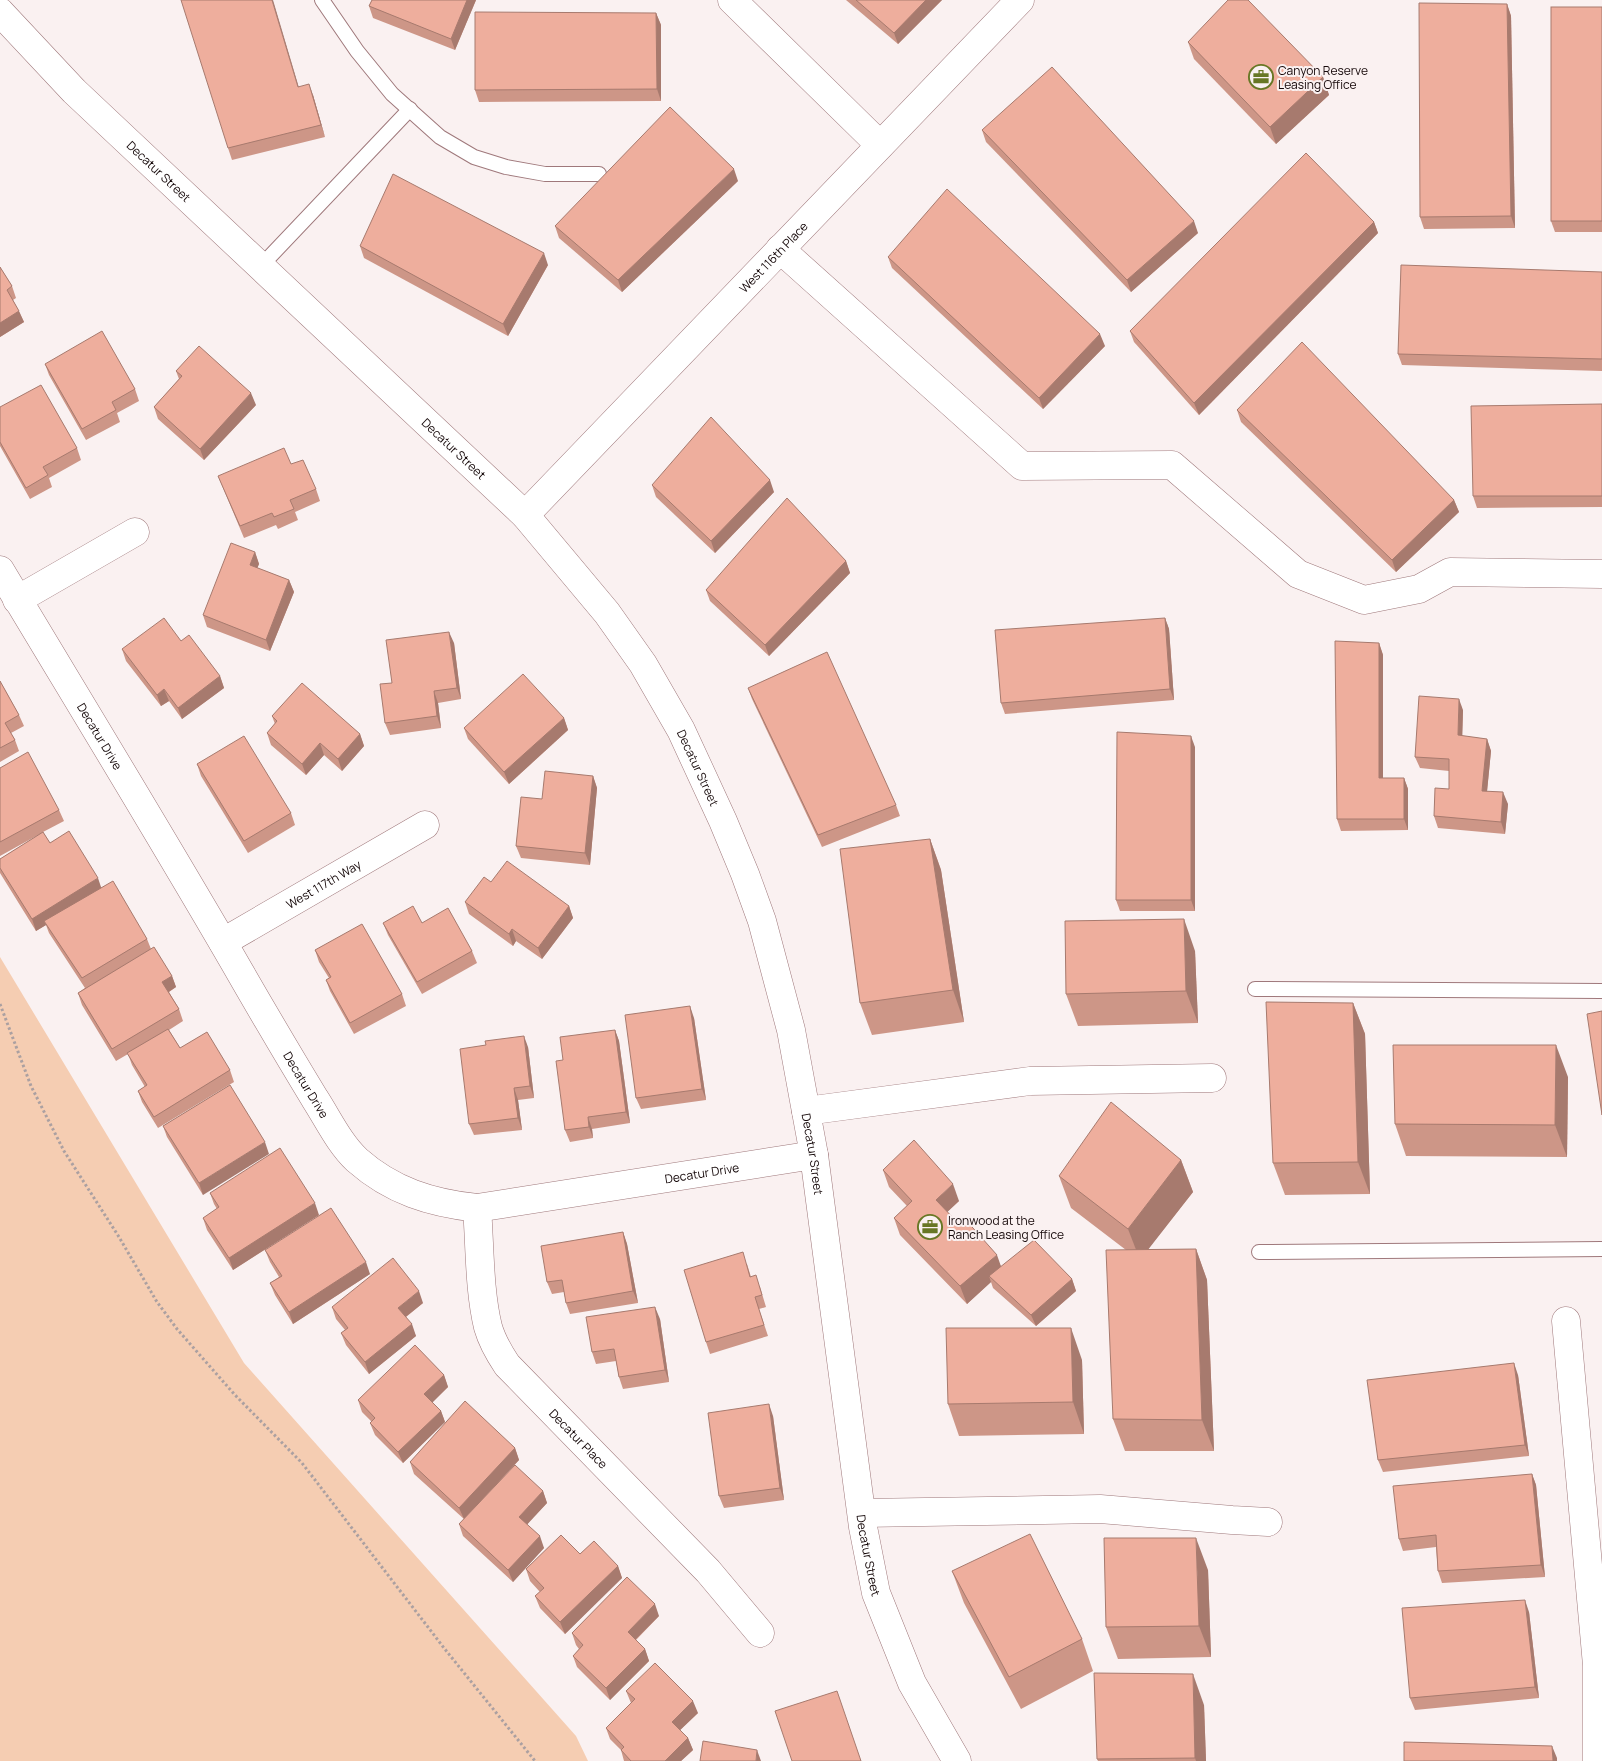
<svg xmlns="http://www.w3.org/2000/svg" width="1602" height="1761" font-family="Manrope,sans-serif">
	<rect width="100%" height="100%" fill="#faf1f1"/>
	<path fill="#f5cdb2" d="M0 957 244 1363 576 1736 588 1761H0Z"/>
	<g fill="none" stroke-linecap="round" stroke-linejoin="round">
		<defs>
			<g id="service">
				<path d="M322 0 357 51 392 94 440 137 474 157 506 167 545 174H599"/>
				<path d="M260 267 410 109"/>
				<path d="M1255 989 1602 991"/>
				<path d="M1259 1252 1602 1249"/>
			</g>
			<g id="minor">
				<path d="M732 0 880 145"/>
				<path id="s1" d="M0 12 74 91 525 515 607 613 643 664 681 730 723 821 745 874 762 921 791 1030 814 1155 863 1527 876 1593 912 1683 957 1761"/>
				<path d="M780 249 1022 466 1172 465 1298 574 1364 600 1419 589 1450 572 1602 574"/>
				<path id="s2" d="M525 515 1020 0"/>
				<path id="s3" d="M0 570C78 700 157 829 233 960 260 1007 287 1053 315 1099 328 1119 339 1143 357 1160 392 1191 431 1203 477 1208L814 1155"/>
				<path d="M17 600 135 532"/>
				<path id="s4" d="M223 942 425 825"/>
				<path d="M806 1111 1030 1081 1212 1078"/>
				<path id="s5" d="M477 1208C480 1246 479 1290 488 1327 492 1341 499 1353 507 1365L708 1571 760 1633"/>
				<path d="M1566 1321 1597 1665V1761"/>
				<path d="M862 1513 1100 1509 1232 1520 1268 1522"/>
			</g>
		</defs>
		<use href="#service" stroke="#9f787b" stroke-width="16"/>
		<use href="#minor" stroke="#9f787b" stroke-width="29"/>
		<path stroke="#aba0a1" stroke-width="3" stroke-dasharray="2.5 2.5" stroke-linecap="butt" d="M0 1004 31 1086 64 1151 119 1237 157 1302 177 1329 235 1395 302 1463 444 1648 535 1761"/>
		<use href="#service" stroke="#fff" stroke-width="14"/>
		<use href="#minor" stroke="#fff" stroke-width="28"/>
	</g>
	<g fill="#cd9687">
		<path d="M372 0H476L455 50 373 18 369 6Z"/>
		<path d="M846 0H942L898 44Z"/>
		<path d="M1507 4 1511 16 1515 228 1424 229 1420 217Z"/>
		<path d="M1602 7V232H1555L1551 221Z"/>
		<path d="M656 13 661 25V101L479 102 475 90Z"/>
		<path d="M1188 42 1323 77 1329 95 1276 144 1194 59Z"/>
		<path d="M299 87 313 95 325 137 232 160 228 148Z"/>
		<path d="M982 130 1198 233 1131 292 986 142Z"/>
		<path d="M738 181 622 292 559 238 555 226Z"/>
		<path d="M1374 222 1378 233 1199 415 1134 342 1130 331Z"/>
		<path d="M360 246 548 265 508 336 364 258Z"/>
		<path d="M888 257 1105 346 1043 409 892 268Z"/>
		<path d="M0 267 12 286 16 298 13 300 24 322 0 337Z"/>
		<path d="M1602 272V371L1402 365 1398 354Z"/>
		<path d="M45 364 135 389 139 401 117 413 120 422 86 440 49 375Z"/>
		<path d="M176 371 256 405 204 460 158 419 154 407 179 379Z"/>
		<path d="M1602 404V507L1477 508 1473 496Z"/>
		<path d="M0 407 77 448 81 460 49 478 52 487 30 499 0 446Z"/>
		<path d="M1237 410 1454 500 1459 512 1396 572 1241 422Z"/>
		<path d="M218 476 316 489 320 501 295 512 298 520 278 529 276 525 244 538Z"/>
		<path d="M652 485 774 492 715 553 656 497Z"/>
		<path d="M255 552 259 564 257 568 289 580 294 592 270 651 207 627 203 615Z"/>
		<path d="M846 561 850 573 769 656 710 601 706 590Z"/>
		<path d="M1165 618 1169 629 1174 700 1005 714 1001 703Z"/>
		<path d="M181 641 220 676 224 688 182 719 169 701 161 706 126 661 122 649Z"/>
		<path d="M454 643 461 699 438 703 441 728 390 735 385 723 392 683Z"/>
		<path d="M1379 643 1383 655V778H1404L1408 789V830L1341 831 1337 819Z"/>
		<path d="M0 681 19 715 24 726 11 733 15 740 19 751 0 762Z"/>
		<path d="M748 688 896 805 900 816 822 847 752 699Z"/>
		<path d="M1463 710 1462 736 1487 739 1491 751 1487 791 1508 804 1505 834 1438 828 1434 816 1449 789V771L1420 768 1415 757Z"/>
		<path d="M272 716 360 734 364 746 342 771 324 755 306 775 271 745 267 733 275 724Z"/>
		<path d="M564 718 568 730 509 784 468 739 464 728Z"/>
		<path d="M1195 747V911H1120L1116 900Z"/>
		<path d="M197 764 291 813 295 825 248 853 201 776Z"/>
		<path d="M0 768 59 810 64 821 43 832 50 843 102 888 147 939 151 949 172 976 176 987 169 992 179 1009 183 1021 169 1030 180 1048 230 1070 234 1082 158 1128 142 1102 138 1091 145 1087 132 1065 128 1054 116 1061 82 1005 78 993 85 988 49 933 46 925 36 931 0 873V859L40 834 0 856Z"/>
		<path d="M593 776 597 788 590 865 521 858 516 846 542 799Z"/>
		<path d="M930 839 941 870 964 1022 872 1035 860 1003Z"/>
		<path d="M491 882 569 906 573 918 542 959 516 941 513 946 469 914 465 902Z"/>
		<path d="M383 923H422L472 951 477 963 422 994 388 935Z"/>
		<path d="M315 950 402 994 406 1006 354 1034 330 991 326 980 329 978 319 962Z"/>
		<path d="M1195 951 1198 1023 1078 1026 1066 994Z"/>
		<path d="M1353 1003 1365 1034 1370 1194 1285 1195 1273 1163Z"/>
		<path d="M694 1018 706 1100 641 1109 636 1098Z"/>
		<path d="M615 1030 619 1041 630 1123 592 1129 593 1138 570 1142 565 1130 563 1060Z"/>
		<path d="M528 1047 534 1098 518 1100 522 1130 474 1135 469 1124Z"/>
		<path d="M1568 1077 1567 1157 1406 1156 1395 1124Z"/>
		<path d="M230 1085 203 1195 167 1137 163 1126Z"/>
		<path d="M1181 1160 1193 1192 1148 1249H1196L1207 1280 1214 1451H1125L1113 1419 1126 1250 1071 1208 1059 1176Z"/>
		<path d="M883 1170 959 1201 947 1212 1001 1266 1072 1279 1076 1291 1036 1326 993 1288 991 1282 967 1304 900 1235 894 1218 907 1206 889 1187Z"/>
		<path d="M210 1193 319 1215 233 1270 207 1230 203 1218 217 1209 214 1204Z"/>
		<path d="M623 1232 627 1244 638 1303 570 1314 566 1303 564 1292 552 1294 547 1282Z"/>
		<path d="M265 1250 370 1274 293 1324 275 1295 270 1283 279 1277 270 1262Z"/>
		<path d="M747 1264 751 1277 760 1287 766 1307 759 1309 768 1336 710 1354 706 1342Z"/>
		<path d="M423 1303 406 1317 416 1336 369 1374 346 1345 341 1333 345 1330 336 1319 332 1307Z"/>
		<path d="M660 1319 669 1382 623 1389 619 1377 616 1361 596 1364 592 1352Z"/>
		<path d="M1082 1360 1084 1434 959 1436 948 1404Z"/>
		<path d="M444 1375 448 1387 432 1402 441 1411 445 1422 403 1463 375 1435 370 1423 372 1422 362 1412 358 1400Z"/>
		<path d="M1518 1375 1529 1456 1383 1472 1378 1460Z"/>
		<path d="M773 1416 784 1500 724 1508 719 1496Z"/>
		<path d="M515 1448 519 1460 464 1519 414 1474 410 1462Z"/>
		<path d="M1532 1474 1536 1485 1545 1577 1442 1583 1438 1571 1436 1547 1403 1551 1399 1539Z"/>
		<path d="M543 1491 547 1503 527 1524 544 1548 513 1582 463 1536 459 1524Z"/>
		<path d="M580 1554 618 1566 622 1578 565 1634 540 1608 535 1596 540 1592 530 1581 526 1569Z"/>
		<path d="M1208 1570 1211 1657 1118 1659 1106 1627Z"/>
		<path d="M952 1571 1082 1639 1093 1671 1021 1709 964 1603Z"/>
		<path d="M1529 1612 1539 1698 1415 1710 1410 1698Z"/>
		<path d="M659 1616 636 1640 645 1649 649 1661 610 1700 577 1667 573 1656 579 1649 576 1645 572 1633Z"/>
		<path d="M626 1691 698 1713 680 1730 688 1738 693 1750 681 1761H624L621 1750 610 1739 606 1728 631 1703Z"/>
		<path d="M1204 1705 1206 1761H1098L1097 1759Z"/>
	</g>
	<g fill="#a77a6e">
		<path d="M272 0H273L302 98 298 87Z"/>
		<path d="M467 0H476L455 50 451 39Z"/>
		<path d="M926 0H942L898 44 894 33Z"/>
		<path d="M1507 4 1511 16 1515 228 1511 216Z"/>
		<path d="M656 13 661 25V101L657 89Z"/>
		<path d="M1323 77 1329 95 1276 144 1270 127Z"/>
		<path d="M309 84 313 95 325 137 321 125Z"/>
		<path d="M734 169 738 181 622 292 618 280Z"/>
		<path d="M1194 221 1198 233 1131 292 1127 280Z"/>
		<path d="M1374 222 1378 233 1199 415 1194 403Z"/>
		<path d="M544 253 548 265 508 336 503 324Z"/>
		<path d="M19 311 24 322 0 337V323Z"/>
		<path d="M1100 334 1105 346 1043 409 1039 398Z"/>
		<path d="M251 393 256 405 204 460 200 449Z"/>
		<path d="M770 480 774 492 715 553 711 541Z"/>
		<path d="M1454 500 1459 512 1396 572 1392 560Z"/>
		<path d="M255 552 259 564 254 576 250 565Z"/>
		<path d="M846 561 850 573 769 656 765 645Z"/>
		<path d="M289 580 294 592 270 651 266 640Z"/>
		<path d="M1165 618 1169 629 1174 700 1170 689Z"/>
		<path d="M449 632 454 643 461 699 457 688Z"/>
		<path d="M1379 643 1383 655V789L1379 778Z"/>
		<path d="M220 676 224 688 182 719 178 708Z"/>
		<path d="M164 689 169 701 161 706 157 695Z"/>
		<path d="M434 691 438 703 441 728 437 716Z"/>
		<path d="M1459 699 1463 710 1462 747 1458 735Z"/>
		<path d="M564 718 568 730 509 784 504 772Z"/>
		<path d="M360 734 364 746 342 771 338 759Z"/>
		<path d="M1191 736 1195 747V911L1191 900Z"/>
		<path d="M1487 739 1491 751 1486 802 1482 791Z"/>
		<path d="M320 743 324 755 306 775 302 764Z"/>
		<path d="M593 776 597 788 590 865 585 853Z"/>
		<path d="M1404 778 1408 789V830L1404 819Z"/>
		<path d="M1503 792 1508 804 1505 834 1501 822Z"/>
		<path d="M930 839 941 870 964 1022 953 990Z"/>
		<path d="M98 878 102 890 44 921 46 925 36 931 32 919Z"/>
		<path d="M569 906 573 918 542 959 538 948Z"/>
		<path d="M1184 919 1195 951 1198 1023 1186 991Z"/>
		<path d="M512 929 516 941 513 946 509 934Z"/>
		<path d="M172 976 176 987 167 993 162 982Z"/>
		<path d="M1353 1003 1365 1034 1370 1194 1358 1162Z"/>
		<path d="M690 1006 694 1018 706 1100 702 1089Z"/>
		<path d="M615 1030 619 1041 630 1123 626 1112Z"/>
		<path d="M524 1036 528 1047 534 1098 530 1086Z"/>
		<path d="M1556 1045 1568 1077 1567 1157 1555 1125Z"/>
		<path d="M514 1088 518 1100 522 1130 518 1118Z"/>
		<path d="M588 1117 592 1129 593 1138 589 1127Z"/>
		<path d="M265 1142 269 1154 203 1195 199 1183Z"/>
		<path d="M1181 1160 1193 1192 1140 1260 1128 1229Z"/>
		<path d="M953 1184 959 1201 942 1217 936 1200Z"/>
		<path d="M315 1203 319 1215 233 1270 229 1258Z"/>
		<path d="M623 1232 627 1244 638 1303 633 1291Z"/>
		<path d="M1196 1249 1207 1280 1214 1451 1202 1420Z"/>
		<path d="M997 1255 1003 1272 989 1276 991 1282 967 1304 960 1286Z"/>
		<path d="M366 1262 370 1274 293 1324 289 1312Z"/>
		<path d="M1072 1279 1076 1291 1036 1326 1031 1315Z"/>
		<path d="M419 1291 423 1303 403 1319 398 1308Z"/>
		<path d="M655 1307 660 1319 669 1382 665 1370Z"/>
		<path d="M412 1324 416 1336 369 1374 365 1362Z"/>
		<path d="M1071 1328 1082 1360 1084 1434 1073 1402Z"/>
		<path d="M1514 1363 1518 1375 1529 1456 1525 1445Z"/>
		<path d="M444 1375 448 1387 429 1406 424 1394Z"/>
		<path d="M769 1404 773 1416 784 1500 780 1488Z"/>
		<path d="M441 1411 445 1422 403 1463 398 1452Z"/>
		<path d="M515 1448 519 1460 464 1519 459 1508Z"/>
		<path d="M1532 1474 1536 1485 1545 1577 1541 1565Z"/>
		<path d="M543 1491 547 1503 523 1529 519 1517Z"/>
		<path d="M540 1536 544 1548 513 1582 508 1570Z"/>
		<path d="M1196 1538 1208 1570 1211 1657 1199 1626Z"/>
		<path d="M618 1566 622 1578 565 1634 560 1622Z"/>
		<path d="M1525 1600 1529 1612 1539 1698 1535 1687Z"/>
		<path d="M655 1604 659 1616 632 1643 628 1632Z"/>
		<path d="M645 1649 649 1661 610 1700 606 1688Z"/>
		<path d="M1193 1674 1204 1705 1206 1761H1196L1195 1758Z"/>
		<path d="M693 1701 698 1713 676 1734 672 1722Z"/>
		<path d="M688 1738 693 1750 681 1761H665Z"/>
		<path d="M1552 1746 1557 1758V1761H1553Z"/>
		<path d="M757 1750 761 1761H756Z"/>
	</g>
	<g fill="#eeae9d" stroke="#a77a6e">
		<path d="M181 0H272L298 87 309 84 321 125 228 148Z"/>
		<path d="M372 0H467L451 39 369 6Z"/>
		<path d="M856 0H926L894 33Z"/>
		<path d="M1228 0H1248L1323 77 1270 127 1188 42Z"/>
		<path d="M1419 3 1507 4 1511 216 1420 217Z"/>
		<rect x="1551" y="7" width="51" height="214"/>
		<path d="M475 12 656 13 657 89 475 90Z"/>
		<path d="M1052 67 1194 221 1127 280 982 130Z"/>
		<path d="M670 107 734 169 618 280 555 226Z"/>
		<path d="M1306 153 1374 222 1194 403 1130 331Z"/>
		<path d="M393 174 544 253 503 324 360 246Z"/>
		<path d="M947 189 1100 334 1039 398 888 257Z"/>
		<path d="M1401 265 1602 272V359L1398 354Z"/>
		<path d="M0 267 12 286 7 290 19 311 0 323Z"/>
		<path d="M102 331 135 389 112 402 116 410 82 429 45 364Z"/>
		<path d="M1302 342 1454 500 1392 560 1237 410Z"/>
		<path d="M199 346 251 393 200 449 154 407 182 376 176 371Z"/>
		<path d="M41 385 77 448 43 467 48 475 26 488 0 442V407Z"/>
		<path d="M1602 404V496H1473L1471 406Z"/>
		<path d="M711 417 770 480 711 541 652 485Z"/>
		<path d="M284 448 291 464 303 460 316 489 290 500 294 509 274 517 272 513 240 526 218 476Z"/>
		<path d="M787 498 846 561 765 645 706 590Z"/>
		<path d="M231 543 255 552 250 565 289 580 266 640 203 615Z"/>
		<path d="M164 618 181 641 189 635 220 676 178 708 164 689 157 695 122 649Z"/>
		<path d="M1165 618 1170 689 1001 703 995 630Z"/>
		<path d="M449 632 457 688 434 691 437 716 385 723 380 684 392 683 386 640Z"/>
		<path d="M1335 641 1379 643V778H1404V819H1337Z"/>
		<path d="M827 652 896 805 818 835 748 688Z"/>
		<path d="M523 674 564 718 504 772 464 728Z"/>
		<path d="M0 681 19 715 5 723 15 740 0 748Z"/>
		<path d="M302 683 360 734 338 759 320 743 302 764 267 733 277 721 272 716Z"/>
		<path d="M1419 696 1459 699 1458 735 1487 739 1482 791 1503 792 1501 822 1434 816 1435 788 1449 789V759L1415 757Z"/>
		<path d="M1117 732 1191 736V900H1116Z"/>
		<path d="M244 736 291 813 244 841 197 764Z"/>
		<path d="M28 752 59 810 0 842V768Z"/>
		<path d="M545 771 593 776 585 853 516 846 521 797 542 799Z"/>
		<path d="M69 831 98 878 32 919 0 868V859L43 832 50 843Z"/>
		<path d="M930 839 953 990 860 1003 840 849Z"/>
		<path d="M507 861 569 906 538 948 512 929 509 934 465 902 484 877 491 882Z"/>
		<path d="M113 881 147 939 82 978 44 921Z"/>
		<path d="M413 906 422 923 448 908 472 951 417 982 383 923Z"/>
		<path d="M1184 919 1186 991 1066 994 1065 921Z"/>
		<path d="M362 924 402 994 350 1023 326 980 331 977 315 950Z"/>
		<path d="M154 947 172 976 162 982 179 1009 112 1049 78 993Z"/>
		<path d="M1266 1002 1353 1003 1358 1162 1273 1163Z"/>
		<path d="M690 1006 702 1089 636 1098 625 1015Z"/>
		<path d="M1602 1011V1115L1587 1014Z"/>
		<path d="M168 1029 180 1048 207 1032 230 1070 154 1117 138 1091 147 1085 127 1053Z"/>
		<path d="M615 1030 626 1112 588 1117 589 1127 565 1130 556 1061 563 1060 560 1037Z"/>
		<path d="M524 1036 530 1086 514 1088 518 1118 469 1124 460 1049 486 1045 485 1041Z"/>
		<path d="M1393 1045H1556L1555 1125 1395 1124Z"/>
		<path d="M230 1085 265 1142 199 1183 163 1126Z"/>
		<path d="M1111 1102 1181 1160 1128 1229 1059 1176Z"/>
		<path d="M914 1140 953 1184 936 1200 960 1225 965 1219 997 1255 960 1286 894 1218 912 1201 883 1170Z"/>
		<path d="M280 1148 315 1203 229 1258 203 1218 219 1207 210 1193Z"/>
		<path d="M331 1208 366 1262 289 1312 270 1283 282 1276 265 1250Z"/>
		<path d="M623 1232 633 1291 566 1303 562 1280 547 1282 541 1246Z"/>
		<path d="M1034 1240 1072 1279 1031 1315 989 1276Z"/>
		<path d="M1196 1249 1202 1420 1113 1419 1106 1250Z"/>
		<path d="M743 1252 750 1277 756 1275 762 1295 755 1297 764 1325 706 1342 684 1270Z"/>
		<path d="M393 1258 419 1291 398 1308 412 1324 365 1362 341 1333 348 1328 332 1307Z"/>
		<path d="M655 1307 665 1370 619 1377 614 1349 592 1352 586 1317Z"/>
		<path d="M946 1328H1071L1073 1402 948 1404Z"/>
		<path d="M415 1345 444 1375 424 1394 441 1411 398 1452 370 1423 375 1418 358 1400Z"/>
		<path d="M1514 1363 1525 1445 1378 1460 1367 1380Z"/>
		<path d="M465 1401 515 1448 459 1508 410 1462Z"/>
		<path d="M769 1404 780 1488 719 1496 708 1413Z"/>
		<path d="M515 1465 543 1491 519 1517 540 1536 508 1570 459 1524Z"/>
		<path d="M1532 1474 1541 1565 1438 1571 1436 1535 1399 1539 1393 1486Z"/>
		<path d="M1030 1534 1082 1639 1009 1677 952 1571Z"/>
		<path d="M561 1535 580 1554 594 1541 618 1566 560 1622 535 1596 544 1588 526 1569Z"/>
		<path d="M1104 1538H1196L1199 1626 1106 1627Z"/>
		<path d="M627 1577 655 1604 628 1632 645 1649 606 1688 573 1656 583 1645 572 1633Z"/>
		<path d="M1525 1600 1535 1687 1410 1698 1402 1608Z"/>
		<path d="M655 1663 693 1701 672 1722 688 1738 665 1761H631L621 1750 624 1747 606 1728 635 1699 626 1691Z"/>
		<path d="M1094 1673 1193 1674 1195 1758 1097 1759Z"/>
		<path d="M837 1691 861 1761H792L775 1711Z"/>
		<path d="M703 1741 757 1750 756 1761H700Z"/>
		<path d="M1404 1742 1552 1746 1553 1761H1404Z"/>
	</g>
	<defs>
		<symbol id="office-ring" viewBox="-11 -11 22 22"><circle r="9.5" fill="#faf1f1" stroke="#687725" stroke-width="1.5"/><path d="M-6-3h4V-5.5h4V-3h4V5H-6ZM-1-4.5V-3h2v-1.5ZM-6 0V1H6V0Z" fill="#687725"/></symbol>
	</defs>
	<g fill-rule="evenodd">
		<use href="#office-ring" x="1247" y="63" width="28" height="28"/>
		<use href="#office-ring" x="916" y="1213" width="28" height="28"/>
	</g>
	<g text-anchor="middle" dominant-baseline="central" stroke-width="4" stroke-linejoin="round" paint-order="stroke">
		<g font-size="12" fill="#16090a" stroke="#faf1f1" text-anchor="start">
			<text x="1278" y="70">Canyon Reserve<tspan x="1278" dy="14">Leasing Office</tspan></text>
			<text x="948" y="1220">Ironwood at the<tspan x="948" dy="14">Ranch Leasing Office</tspan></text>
		</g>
		<g font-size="12" fill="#16090a" stroke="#faf1f1">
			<text stroke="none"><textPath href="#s1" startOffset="225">Decatur Street</textPath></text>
			<text stroke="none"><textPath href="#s2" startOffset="358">West 116th Place</textPath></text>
			<text stroke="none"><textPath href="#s1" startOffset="630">Decatur Street</textPath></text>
			<text stroke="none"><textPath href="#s3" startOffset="194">Decatur Drive</textPath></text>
			<text stroke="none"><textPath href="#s1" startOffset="1035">Decatur Street</textPath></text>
			<text stroke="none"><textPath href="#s4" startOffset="116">West 117th Way</textPath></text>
			<text stroke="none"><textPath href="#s3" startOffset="599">Decatur Drive</textPath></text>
			<text stroke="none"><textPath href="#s1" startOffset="1440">Decatur Street</textPath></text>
			<text stroke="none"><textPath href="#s3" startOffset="1049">Decatur Drive</textPath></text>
			<text stroke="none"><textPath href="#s5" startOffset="265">Decatur Place</textPath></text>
			<text stroke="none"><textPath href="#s1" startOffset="1845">Decatur Street</textPath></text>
		</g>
	</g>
</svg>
